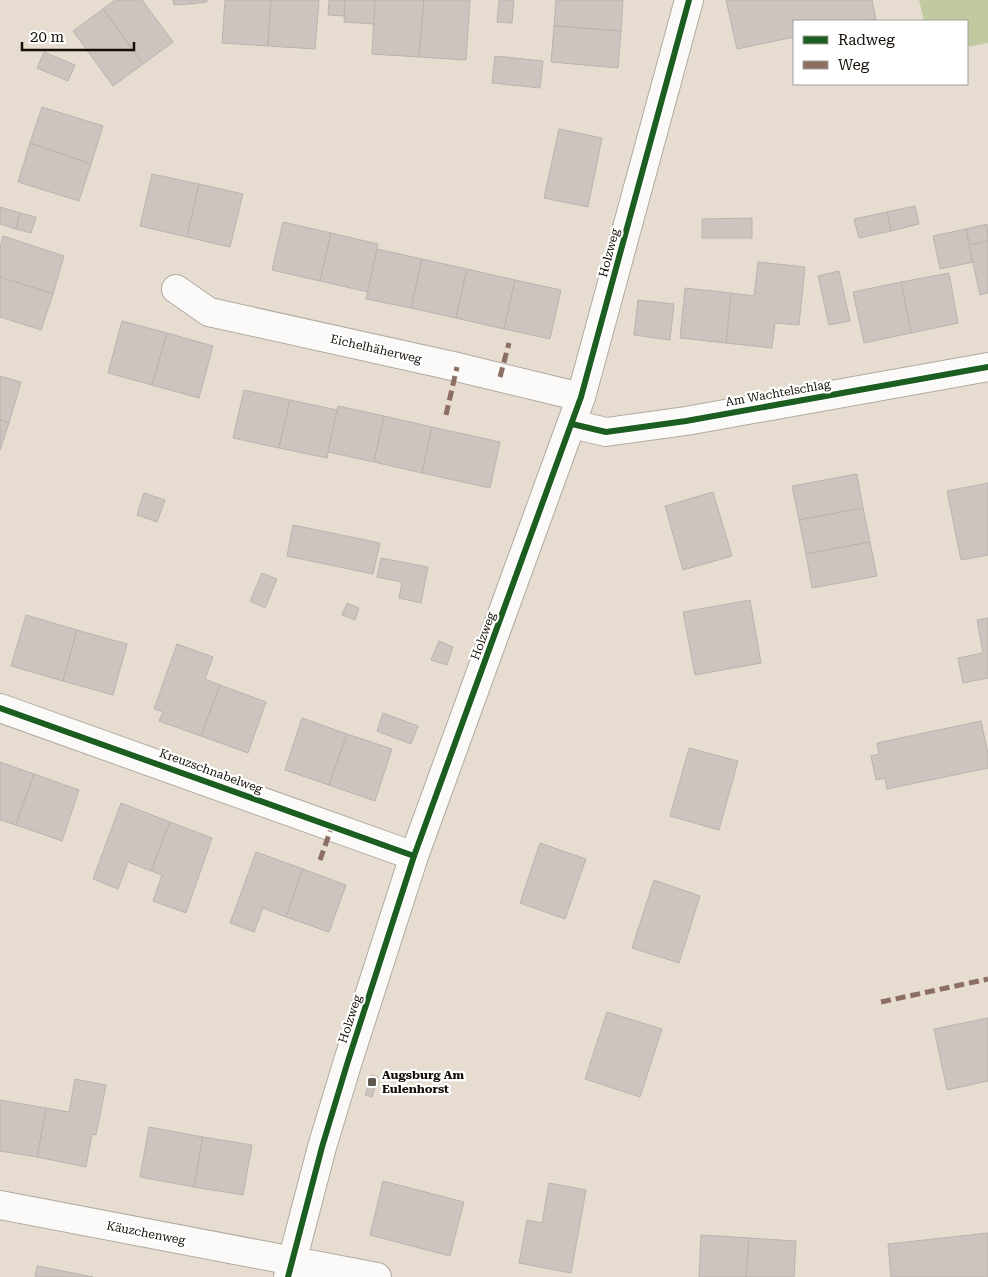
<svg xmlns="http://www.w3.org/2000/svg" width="988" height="1277" font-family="'Roboto Serif',serif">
	<rect width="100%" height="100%" fill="#e6ddd0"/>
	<path fill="#c1c9a0" d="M919 0H988V43L967 47V21H924Z"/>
	<g fill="#cdc4c0" stroke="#bcb2ae">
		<path d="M115 0H142L173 42 143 64 103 9Z"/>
		<path d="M173 0H190V4L174 5Z"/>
		<path d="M190 0H207V2L190 4Z"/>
		<path d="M225 0H271L268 46 222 43Z"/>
		<path d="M271 0H319L315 49 268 46Z"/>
		<path d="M329 0H345L344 16 328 15Z"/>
		<path d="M345 0H375L374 24 344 22Z"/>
		<path d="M375 0H424L419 57 372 54Z"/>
		<path d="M424 0H470L466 60 419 57Z"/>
		<path d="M499 0H514L512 23 497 22Z"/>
		<path d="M556 0H623L621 31 554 26Z"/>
		<path d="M726 0H872L876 19 867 21H794V37L737 49Z"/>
		<path d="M103 9 143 64 113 86 73 31Z"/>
		<path d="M554 26 621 31 618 68 551 62Z"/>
		<path d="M44 52 75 65 68 81 37 68Z"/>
		<path d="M495 56 543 61 540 88 492 83Z"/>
		<path d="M42 107 103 126 91 164 30 143Z"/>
		<path d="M559 129 602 138 588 207 544 198Z"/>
		<path d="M30 143 91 164 79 201 18 182Z"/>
		<path d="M152 174 199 184 187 237 140 226Z"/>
		<path d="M199 184 243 194 230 247 187 237Z"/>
		<path d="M915 206 919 224 891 231 887 212Z"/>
		<path d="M0 207 20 213 16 229 0 224Z"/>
		<path d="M887 212 891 231 859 238 854 219Z"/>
		<path d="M20 213 36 217 31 233 16 229Z"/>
		<path d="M752 218V238H702V219Z"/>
		<path d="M283 222 331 233 320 281 272 270Z"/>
		<path d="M987 224 988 241 969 245 966 229Z"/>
		<path d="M966 229 973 262 940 269 933 236Z"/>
		<path d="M331 233 378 244 368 292 320 281Z"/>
		<path d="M3 236 64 256 53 294 0 277V247Z"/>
		<path d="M988 241V293L980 295 969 245Z"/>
		<path d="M377 249 422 259 411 308 366 299Z"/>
		<path d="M422 259 467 269 456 318 411 308Z"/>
		<path d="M758 262 805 267 799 325 775 323 772 348 726 343 731 293 754 296Z"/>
		<path d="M467 269 515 280 504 329 456 318Z"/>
		<path d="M839 271 850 321 829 325 818 276Z"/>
		<path d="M949 273 958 323 911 333 901 282Z"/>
		<path d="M0 277 53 294 41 330 0 317Z"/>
		<path d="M515 280 561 290 550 339 504 329Z"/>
		<path d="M901 282 911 333 864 343 853 292Z"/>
		<path d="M685 288 731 293 726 343 680 338Z"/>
		<path d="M638 300 674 304 670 340 634 335Z"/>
		<path d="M122 321 167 333 152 385 108 373Z"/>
		<path d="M167 333 213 346 199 398 152 385Z"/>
		<path d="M0 376 21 382 9 423 0 420Z"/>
		<path d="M244 390 290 400 279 448 233 438Z"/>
		<path d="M290 400 337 410 327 458 279 448Z"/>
		<path d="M338 406 384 416 374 462 328 452Z"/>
		<path d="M384 416 432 427 422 473 374 462Z"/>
		<path d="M0 420 9 423 0 450Z"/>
		<path d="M432 427 500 442 490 488 422 473Z"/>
		<path d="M857 474 863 508 799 520 792 486Z"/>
		<path d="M988 483V555L961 560 947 491Z"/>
		<path d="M713 492 732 556 683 570 665 506Z"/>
		<path d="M144 493 165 500 157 522 137 515Z"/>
		<path d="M863 508 870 542 806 554 799 520Z"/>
		<path d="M293 525 380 543 373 574 287 556Z"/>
		<path d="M870 542 877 576 812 588 806 554Z"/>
		<path d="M381 558 428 567 421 603 399 598 402 582 377 577Z"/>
		<path d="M262 573 277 579 265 608 250 601Z"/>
		<path d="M750 600 761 663 695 675 683 612Z"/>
		<path d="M347 603 359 608 355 620 342 615Z"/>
		<path d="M26 615 77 630 63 681 11 666Z"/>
		<path d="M988 618V678L963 683 958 658 983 653 977 620Z"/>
		<path d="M77 630 127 644 113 695 63 681Z"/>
		<path d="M439 641 453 647 447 665 431 660Z"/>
		<path d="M177 644 213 657 205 679 220 685 201 736 159 721 163 712 154 709Z"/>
		<path d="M220 685 266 702 248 753 201 736Z"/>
		<path d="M383 713 418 726 411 744 377 731Z"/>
		<path d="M302 718 347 734 329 785 285 770Z"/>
		<path d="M981 721 988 754V768L887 789 885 778 876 780 871 756 879 754 877 743Z"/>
		<path d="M347 734 392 749 375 801 329 785Z"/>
		<path d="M689 748 738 761 719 830 670 816Z"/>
		<path d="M0 762 34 774 16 825 0 820Z"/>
		<path d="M34 774 79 790 62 841 16 825Z"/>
		<path d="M121 803 170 822 151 871 128 862 118 889 93 879Z"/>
		<path d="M170 822 212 838 186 913 153 901 162 875 151 871Z"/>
		<path d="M540 843 586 859 565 919 520 903Z"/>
		<path d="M256 852 303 869 286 917 263 908 254 932 230 923Z"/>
		<path d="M303 869 346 885 329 932 286 917Z"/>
		<path d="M654 880 700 896 679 963 632 948Z"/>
		<path d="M607 1012 662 1029 640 1097 585 1079Z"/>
		<path d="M988 1018V1081L947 1090 934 1029Z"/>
		<path d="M372 1075 378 1077 372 1097 365 1095Z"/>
		<path d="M75 1079 106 1085 96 1135 92 1134 86 1167 37 1157 46 1108 69 1112Z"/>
		<path d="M0 1100 46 1108 37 1157 0 1151Z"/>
		<path d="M149 1127 203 1137 194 1187 140 1177Z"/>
		<path d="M203 1137 252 1145 243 1195 194 1187Z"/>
		<path d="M383 1181 464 1202 450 1256 370 1235Z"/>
		<path d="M549 1183 586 1190 571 1273 519 1263 527 1220 542 1223Z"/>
		<path d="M988 1233V1277H891L888 1244Z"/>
		<path d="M701 1235 749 1238 746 1277H699Z"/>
		<path d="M749 1238 796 1241 794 1277H746Z"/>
		<path d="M37 1266 73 1273 93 1277H35Z"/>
	</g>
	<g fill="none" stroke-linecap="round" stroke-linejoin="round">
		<defs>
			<g id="street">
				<path d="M176 289 209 312 457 367 581 397"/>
				<path d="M572 424 606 432 686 421 988 367"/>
				<path d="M0 708 414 856"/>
				<path d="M0 1205 377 1277"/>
			</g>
			<path id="secondary" d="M288 1277 322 1147 348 1061 414 856 581 397 689 0"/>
		</defs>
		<use href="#street" stroke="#b1aaa0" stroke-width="30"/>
		<use href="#secondary" stroke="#b1aaa0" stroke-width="30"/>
		<use href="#street" stroke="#fbfaf8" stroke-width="28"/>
		<use href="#secondary" stroke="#fbfaf8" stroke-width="28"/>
		<g stroke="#8d6e63" stroke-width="5" stroke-dasharray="10 5" stroke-linecap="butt">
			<path d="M500 377 509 343"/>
			<path d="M446 415 457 367"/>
			<path d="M320 860 332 826"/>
			<path d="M881 1002 988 979"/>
		</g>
		<defs>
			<g id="cycleway">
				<path d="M572 424 606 432 686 421 988 367"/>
				<path d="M0 708 414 856"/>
				<path d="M288 1277 322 1147 348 1061 414 856 581 397 689 0"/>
			</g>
		</defs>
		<use href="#cycleway" stroke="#fff" stroke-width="9"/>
		<use href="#cycleway" stroke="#1b5e20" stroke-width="6"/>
	</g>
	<rect fill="#5e574d" stroke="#fff" stroke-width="2" x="367" y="1077" width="10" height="10" rx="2.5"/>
	<g text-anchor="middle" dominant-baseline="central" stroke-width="4.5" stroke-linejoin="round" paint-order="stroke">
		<g font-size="12" fill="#150f07" stroke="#fff">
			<text transform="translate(609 253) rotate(-75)">Holzweg</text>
			<text transform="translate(376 349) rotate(13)">Eichelhäherweg</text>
			<text transform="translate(778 393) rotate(-10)">Am Wachtelschlag</text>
			<text transform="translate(483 636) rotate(-70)">Holzweg</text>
			<text transform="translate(211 771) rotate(20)">Kreuzschnabelweg</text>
			<text transform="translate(350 1019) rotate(-72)">Holzweg</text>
			<text transform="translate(146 1233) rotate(11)">Käuzchenweg</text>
		</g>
		<g font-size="12" font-weight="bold" fill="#150f07" stroke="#fff" text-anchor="start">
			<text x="382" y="1075">Augsburg Am<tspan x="382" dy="14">Eulenhorst</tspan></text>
		</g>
	</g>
	<rect x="793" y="20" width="175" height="65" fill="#ffffff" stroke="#a19f9c"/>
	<rect x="803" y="36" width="25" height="8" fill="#1b5e20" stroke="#a19f9c"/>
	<text x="838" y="45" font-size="15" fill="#150f07">Radweg</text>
	<rect x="803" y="61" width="25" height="8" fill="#8d6e63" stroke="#a19f9c"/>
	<text x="838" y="70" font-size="15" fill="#150f07">Weg</text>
	<path d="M22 42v8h112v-8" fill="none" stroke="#150f07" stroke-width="2.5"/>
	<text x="30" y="42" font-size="15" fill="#150f07" stroke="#ffffff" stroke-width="4" paint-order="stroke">20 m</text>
</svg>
